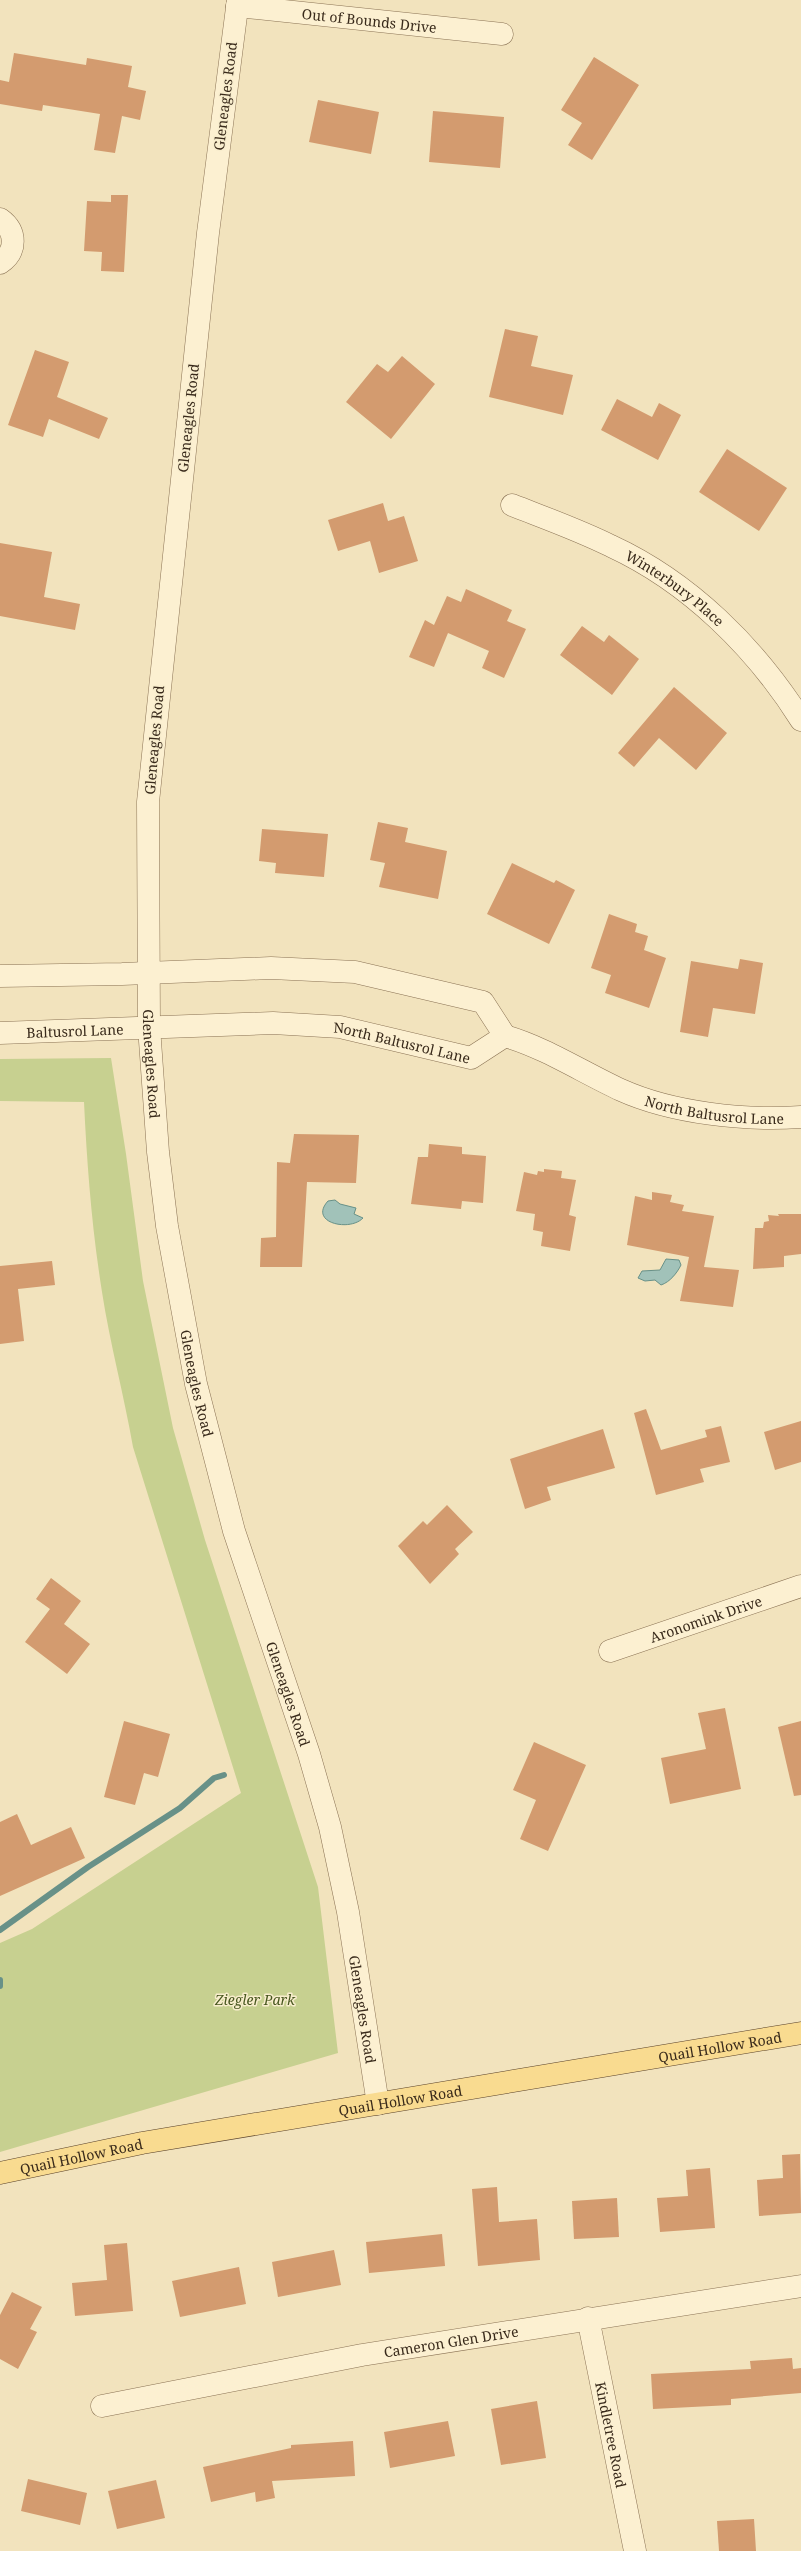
<svg xmlns="http://www.w3.org/2000/svg" width="801" height="2551" font-family="'Noto Serif',serif">
	<rect width="100%" height="100%" fill="#f2e3bd"/>
	<path fill="#c7d090" d="M111 1058 126 1154 143 1281 173 1428 205 1540 318 1887 338 2053 0 2152V1943L32 1929 241 1793 133 1447C124 1395 110 1344 102 1292 92 1229 87 1166 84 1102L0 1101V1059Z"/>
	<g fill="#a1c2b9" stroke="#689188">
		<path d="M335 1200 340 1204 356 1208 354 1214 363 1218C350 1232 308 1223 328 1201Z"/>
		<path d="M666 1259 679 1260 681 1265C677 1273 670 1282 661 1285L655 1280 645 1281 638 1278 642 1271 660 1270Z"/>
	</g>
	<g fill="none" stroke-linecap="round" stroke-linejoin="round">
		<g stroke="#689188" stroke-width="6">
			<path d="M0 1930 88 1867 180 1808 214 1778 224 1775"/>
			<path d="M0 1980V1986"/>
		</g>
	</g>
	<g fill="#d39b6f">
		<path d="M14 53 86 65 87 58 132 66 128 87 146 91 140 120 122 116 115 153 94 150 100 114 43 105 42 111 0 104V80L9 82Z"/>
		<path d="M594 57 639 85 592 160 568 145 582 123 561 110Z"/>
		<path d="M318 100 379 112 371 154 309 142Z"/>
		<path d="M433 111 504 117 500 168 429 162Z"/>
		<path d="M111 195H128L124 272 101 271 102 252 84 251 87 201 111 202Z"/>
		<path d="M505 329 538 336 531 366 573 375 563 415 489 397Z"/>
		<path d="M35 350 69 362 57 397 108 418 99 439 49 419 43 437 8 425Z"/>
		<path d="M402 356 435 384 391 439 346 402 377 364 388 372Z"/>
		<path d="M617 399 652 417 659 403 681 415 658 460 601 430Z"/>
		<path d="M727 449 787 488 759 531 699 492Z"/>
		<path d="M383 503 388 521 404 516 418 561 379 573 370 541 338 551 328 520Z"/>
		<path d="M0 543 52 552 44 597 80 604 75 630 0 616Z"/>
		<path d="M466 589 512 610 507 621 526 629 504 678 482 668 489 651 448 633 434 667 409 657 425 620 434 625 447 596 461 602Z"/>
		<path d="M582 626 604 642 609 635 639 659 612 695 560 655Z"/>
		<path d="M674 687 727 733 696 770 659 738 634 767 618 753Z"/>
		<path d="M378 822 408 828 405 842 447 851 438 899 379 887 385 863 370 860Z"/>
		<path d="M262 829 328 834 324 877 275 873 276 863 259 861Z"/>
		<path d="M512 863 554 883 556 880 575 890 549 944 487 914Z"/>
		<path d="M609 914 637 924 635 932 648 936 644 950 666 958 649 1008 605 993 611 975 591 968Z"/>
		<path d="M740 959 763 963 755 1014 713 1008 708 1037 680 1032 691 961 738 969Z"/>
		<path d="M294 1134 359 1135 356 1183 307 1182 302 1267H260L261 1238 276 1237 277 1162 290 1163Z"/>
		<path d="M429 1144 462 1147V1154L486 1156 483 1203 462 1201 461 1209 411 1204 418 1157H428Z"/>
		<path d="M544 1169 562 1171 561 1178 576 1180 569 1215 576 1217 570 1251 541 1246 543 1232 533 1230 535 1214 516 1211 524 1172 537 1175 538 1171 544 1172Z"/>
		<path d="M652 1192 672 1195 670 1202 684 1205 682 1211 714 1216 704 1267 739 1270 733 1307 680 1301 689 1257 627 1245 635 1196 652 1200Z"/>
		<path d="M778 1214H801V1254L784 1256V1267L753 1269 755 1228H763L764 1222 769 1221 768 1215 779 1216Z"/>
		<path d="M52 1261 55 1285 18 1289 24 1341 0 1344V1266Z"/>
		<path d="M646 1409 661 1450 707 1437 705 1430 721 1426 730 1462 700 1469 704 1482 656 1495 634 1413Z"/>
		<path d="M801 1421V1462L775 1470 764 1432Z"/>
		<path d="M603 1429 615 1468 547 1487 551 1500 525 1509 510 1459Z"/>
		<path d="M447 1505 473 1532 455 1549 459 1554 430 1584 398 1546 423 1521 427 1525Z"/>
		<path d="M51 1578 81 1601 64 1624 90 1644 67 1674 25 1642 50 1609 36 1599Z"/>
		<path d="M725 1708 741 1789 670 1804 661 1758 706 1749 698 1713Z"/>
		<path d="M124 1721 170 1734 158 1777 144 1773 135 1805 104 1797Z"/>
		<path d="M801 1721V1795L794 1796 778 1727Z"/>
		<path d="M534 1742 586 1765 548 1851 520 1839 536 1800 513 1790Z"/>
		<path d="M17 1814 31 1845 71 1827 85 1858 0 1896V1822Z"/>
		<path d="M800 2154 801 2213 759 2216 757 2180 783 2178 782 2155Z"/>
		<path d="M710 2168 715 2228 660 2232 657 2198 688 2196 686 2170Z"/>
		<path d="M497 2187 499 2222 537 2219 540 2260 478 2266 472 2189Z"/>
		<path d="M617 2198 619 2237 574 2239 572 2201Z"/>
		<path d="M442 2234 445 2266 369 2273 366 2242Z"/>
		<path d="M127 2243 133 2311 75 2316 72 2283 107 2280 104 2245Z"/>
		<path d="M334 2250 341 2285 278 2297 272 2262Z"/>
		<path d="M239 2267 246 2304 180 2317 172 2281Z"/>
		<path d="M12 2292 42 2307 30 2329 37 2332 18 2369 0 2359V2315Z"/>
		<path d="M792 2358 793 2369 801 2368V2393L731 2399V2405L653 2409 651 2374 751 2369 750 2361Z"/>
		<path d="M537 2401 546 2458 501 2465 491 2409Z"/>
		<path d="M448 2421 455 2456 390 2468 384 2432Z"/>
		<path d="M353 2441 355 2476 272 2481 275 2498 256 2502 255 2492 211 2502 203 2467 291 2448V2445Z"/>
		<path d="M28 2479 87 2493 80 2525 21 2511Z"/>
		<path d="M156 2480 165 2518 117 2529 108 2491Z"/>
		<path d="M754 2519 756 2551H719L717 2521Z"/>
	</g>
	<g fill="none" stroke-linecap="round" stroke-linejoin="round">
		<defs>
			<g id="minor">
				<path id="s1" d="M238 0 208 233 148 802 149 1027 158 1152 167 1226 196 1384 234 1531 309 1754 330 1827 348 1912 378 2104"/>
				<path id="s2" d="M237 6 502 34"/>
				<path d="M0 219C17 231 17 252 0 263"/>
				<path id="s3" d="M512 505C545 518 579 530 611 546 689 582 755 647 801 720"/>
				<path d="M0 976 122 974 271 968 355 972 483 1002 505 1036"/>
				<path id="s4" d="M0 1033 273 1023 340 1027 471 1058 505 1036C546 1048 582 1072 621 1090 672 1113 745 1121 801 1117"/>
				<path id="s5" d="M610 1651 801 1586"/>
				<path id="s6" d="M588 2318 635 2551"/>
				<path id="s7" d="M102 2406 362 2355 801 2286"/>
			</g>
			<g id="major">
				<path id="s8" d="M0 2173 142 2143 801 2033"/>
			</g>
		</defs>
		<use href="#minor" stroke="#8b7355" stroke-width="23"/>
		<use href="#major" stroke="#58402a" stroke-width="23"/>
		<use href="#minor" stroke="#fcf0d1" stroke-width="22"/>
		<use href="#major" stroke="#f9db90" stroke-width="22"/>
	</g>
	<g text-anchor="middle" dominant-baseline="central" stroke-width="3" stroke-linejoin="round" paint-order="stroke">
		<g font-size="14" fill="#392a1b" stroke="#f8edcd">
			<text stroke="none"><textPath href="#s2" startOffset="133">Out of Bounds Drive</textPath></text>
			<text transform="translate(225 96) rotate(-83)">Gleneagles Road</text>
			<text transform="translate(188 418) rotate(-84)">Gleneagles Road</text>
			<text stroke="none"><textPath href="#s3" startOffset="184">Winterbury Place</textPath></text>
			<text transform="translate(154 740) rotate(-85)">Gleneagles Road</text>
			<text stroke="none"><textPath href="#s4" startOffset="75">Baltusrol Lane</textPath></text>
			<text stroke="none"><textPath href="#s4" startOffset="404">North Baltusrol Lane</textPath></text>
			<text stroke="none"><textPath href="#s1" startOffset="1069">Gleneagles Road</textPath></text>
			<text stroke="none"><textPath href="#s4" startOffset="740">North Baltusrol Lane</textPath></text>
			<text stroke="none"><textPath href="#s1" startOffset="1392">Gleneagles Road</textPath></text>
			<text stroke="none"><textPath href="#s5" startOffset="101">Aronomink Drive</textPath></text>
			<text stroke="none"><textPath href="#s1" startOffset="1716">Gleneagles Road</textPath></text>
			<text stroke="none"><textPath href="#s1" startOffset="2041">Gleneagles Road</textPath></text>
			<text stroke="none"><textPath href="#s8" startOffset="731">Quail Hollow Road</textPath></text>
			<text stroke="none"><textPath href="#s8" startOffset="407">Quail Hollow Road</textPath></text>
			<text stroke="none"><textPath href="#s8" startOffset="83">Quail Hollow Road</textPath></text>
			<text stroke="none"><textPath href="#s7" startOffset="355">Cameron Glen Drive</textPath></text>
			<text stroke="none"><textPath href="#s6" startOffset="119">Kindletree Road</textPath></text>
		</g>
		<g font-size="14" font-style="italic" fill="#48571f" stroke="#f8edcd">
			<text x="255" y="1999">Ziegler Park</text>
		</g>
	</g>
</svg>
